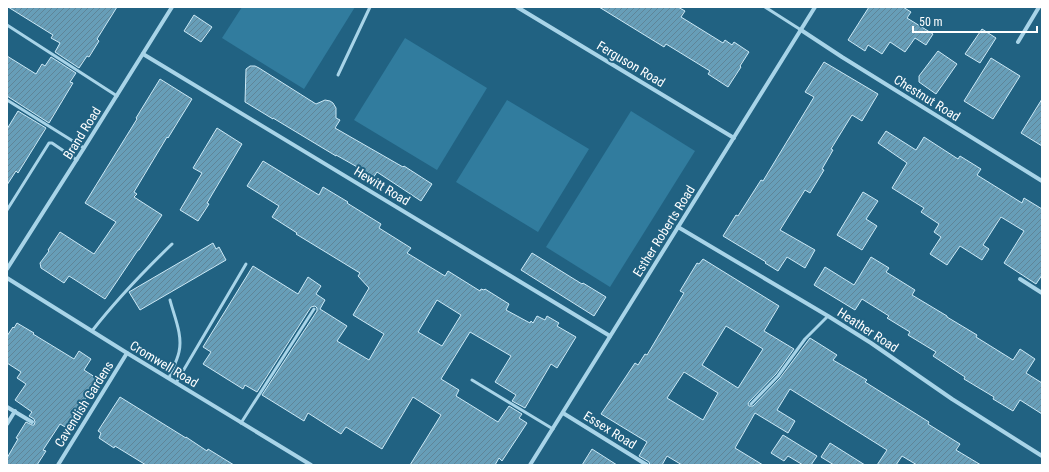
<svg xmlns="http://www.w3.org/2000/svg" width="1049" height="472" font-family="'Roboto Condensed',sans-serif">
	<defs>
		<pattern id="building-hatch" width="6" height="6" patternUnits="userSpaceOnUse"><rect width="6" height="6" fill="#679eb8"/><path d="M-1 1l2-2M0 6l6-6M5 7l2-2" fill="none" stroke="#5f8598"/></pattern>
	</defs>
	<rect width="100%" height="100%" fill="#216282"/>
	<g fill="#317c9e">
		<path d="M242 7H355L304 89 222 38Z"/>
		<path d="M405 38 487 88 437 170 354 120Z"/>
		<path d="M507 100 589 149 538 232 456 182Z"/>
		<path d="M631 111 695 151 610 287 546 247Z"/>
	</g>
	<g fill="url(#building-hatch)" stroke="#cce9f6" fill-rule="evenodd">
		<path d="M8 7H117L97 39 99 41 89 57 87 56 79 68 55 52 60 43 51 38 53 35Z"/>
		<path d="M599 7H678L685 11 681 17 723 43 725 40 732 45 734 42 749 52 740 66 741 67 728 87 708 74 710 71 666 44 664 47Z"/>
		<path d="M869 7H903L911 12 907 18 933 34 926 45 915 38 905 52 890 42 882 54 868 45 865 51 848 40Z"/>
		<path d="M194 15 212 27 201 42 184 31Z"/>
		<path d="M982 29 996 38 980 63 965 54Z"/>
		<path d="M938 51 957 64 936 94 919 82V76Z"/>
		<path d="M7 56 36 74 42 64 45 66 51 57 76 73 70 82 73 83 49 123 7 96Z"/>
		<path d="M991 58 1020 76 993 119 964 101Z"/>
		<path d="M824 62 878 94 862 121 852 115 831 149 833 150 822 169 824 170 810 193 805 190 780 230 815 250 805 268 787 257 778 271 765 263 766 262 723 236 736 215 738 216 761 180 763 181 814 97 805 92Z"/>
		<path d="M250 66H255L259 68 316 104 325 100 330 101 333 103 336 108V118L340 120 335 128 403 167 404 166 432 184 421 201 377 172 373 178 372 177 371 180 357 171 359 168 336 155V156L273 118V119L245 102 246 69Z"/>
		<path d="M160 79 192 99 168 138 167 137 134 192 137 194 134 197 162 215 139 250H138L105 299 69 276 64 283 41 268 40 263 49 251 48 250 60 232 94 254 116 222 85 203 137 119 136 118Z"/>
		<path d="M1042 99V146L1021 133Z"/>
		<path d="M18 111 46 128 18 173 16 171 7 185V129Z"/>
		<path d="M217 128 242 144 207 203 209 204 198 221 180 210 202 173 193 168Z"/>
		<path d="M886 131 916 150 924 137 958 159 960 156 981 169 977 175 1022 203 1024 198 1042 209V275L1036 284 1004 263 1024 231 1001 217 983 245 989 249 982 260 960 246 947 265 930 254 941 237 934 232 939 224 921 212 924 208 892 188 907 163 878 143Z"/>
		<path d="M263 161 319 195 323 187 348 202 347 203 381 224 379 228 411 248 407 253 445 276 448 271 480 291 481 289 484 290 485 289 509 304 506 310 530 323 531 321 533 323 537 316 545 320 547 316 559 323 557 326 576 337 557 368 551 364 525 408 512 401 516 395 495 382 511 356 470 332 441 379 459 390 456 396 498 422 509 406 522 414 519 418 527 423 502 461 499 458 495 465H410L441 415 413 397 382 449 346 427 341 434 308 413 304 421 262 395 317 311V308L315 306 311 307 257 392 245 385 243 389 203 364 211 352 203 347 253 266 298 294 308 277 321 286 316 294 325 300 320 309 347 326 337 341 369 360 384 334 353 315 369 288 358 276 360 273 296 234 297 233 272 217 279 206 247 186ZM437 300 461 315 442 346 418 332Z"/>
		<path d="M863 192 878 201 866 219 877 226 862 250 837 235Z"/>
		<path d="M213 243 216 249 219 247 226 260 140 310 129 292Z"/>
		<path d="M532 253 582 284 583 283 606 297 594 316 521 270Z"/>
		<path d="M871 257 889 268 886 272 915 290 912 295 947 316V317L977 335 976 337 1013 360 1020 349 1035 359 1026 373 1042 383V414L1020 400 1013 411 993 399 994 397 964 379 965 377 933 356 936 352 908 335 910 332 887 318 889 316 862 299 855 310 814 285 825 267 854 285Z"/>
		<path d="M703 259 779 306 764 331 794 349 776 374 749 402 748 404 749 406H753L780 378 810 338 837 355 833 360 867 380 865 382 929 422 928 424 960 444 956 450 981 465H917L902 456 896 465H877L887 450 790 389 777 410 795 421 788 433 755 413 735 448 763 465H682L667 456 662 465H650L649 462 639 456 647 442 601 414 635 363 638 365 645 354 647 355 684 293 680 291 697 263 699 264ZM726 326 763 349 738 388 702 365ZM684 372 718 393 703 420 667 398Z"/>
		<path d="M17 323 34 333 33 334 74 359 79 351 91 359 84 370 98 379 67 428 60 424 43 450 46 451 37 465H7V458L18 439 16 438 26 422 32 425H34L35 422 34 419 29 416 32 412 15 400 26 384 17 378 21 372 7 363V336L13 327 14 328Z"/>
		<path d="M120 397 186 438V437L207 451 208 449 234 465H146L115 446 114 448 99 438 101 433 98 431Z"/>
		<path d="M783 435 817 456 811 465H803L788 456 784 461 771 453Z"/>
		<path d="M830 443 865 465H834L821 457Z"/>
		<path d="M592 449 617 465H582Z"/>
	</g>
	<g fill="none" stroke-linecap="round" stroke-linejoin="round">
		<g stroke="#a8d4e8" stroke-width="3">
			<path d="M765 7 801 30"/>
			<path d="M7 25 117 96"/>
			<path d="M338 75 370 7"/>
			<path d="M7 100 84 148"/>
			<path d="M7 210 49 143H52L77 160"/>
			<path d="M92 331C117 299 143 272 172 244"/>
			<path d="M169 378C172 370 177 361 179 352 183 335 174 316 170 300"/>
			<path d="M472 380 553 429"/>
			<path d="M176 383 246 264"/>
			<path d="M751 404 778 376 805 339 828 316"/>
			<path d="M241 423 314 309"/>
		</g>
		<g stroke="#a8d4e8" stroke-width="4">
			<path d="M517 7 734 138"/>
			<path d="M801 30 842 57 1042 181"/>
			<path d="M1018 42 1039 7"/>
			<path d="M143 54 610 336"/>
			<path d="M678 227 828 316 871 343 952 399 1042 456"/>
			<path d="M7 269 84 148 172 7"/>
			<path d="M7 278 127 353 311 465"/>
			<path d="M1020 279 1042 293"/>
			<path d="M7 407 32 422"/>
			<path d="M563 413 647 465"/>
			<path d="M7 424 15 411"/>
			<path d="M58 465 127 353"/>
			<path d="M530 465 815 7"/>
		</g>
	</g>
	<g text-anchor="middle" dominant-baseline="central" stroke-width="4" stroke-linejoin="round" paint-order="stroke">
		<g font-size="13" fill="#fff" stroke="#216282">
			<text transform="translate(631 64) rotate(31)">Ferguson Road</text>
			<text transform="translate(927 98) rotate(32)">Chestnut Road</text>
			<text transform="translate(82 133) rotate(-58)">Brand Road</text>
			<text transform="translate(382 186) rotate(31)">Hewitt Road</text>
			<text transform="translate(664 231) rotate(-58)">Esther Roberts Road</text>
			<text transform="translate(868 330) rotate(33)">Heather Road</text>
			<text transform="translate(164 364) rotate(31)">Cromwell Road</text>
			<text transform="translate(84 404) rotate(-58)">Cavendish Gardens</text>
			<text transform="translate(610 430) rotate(32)">Essex Road</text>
		</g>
	</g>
	<rect width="1049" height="472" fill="none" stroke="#ffffff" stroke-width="16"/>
	<path d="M913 26v6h124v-6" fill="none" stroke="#ffffff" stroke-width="2"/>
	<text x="919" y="26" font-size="12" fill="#ffffff" stroke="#216282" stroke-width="3" paint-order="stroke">50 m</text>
</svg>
